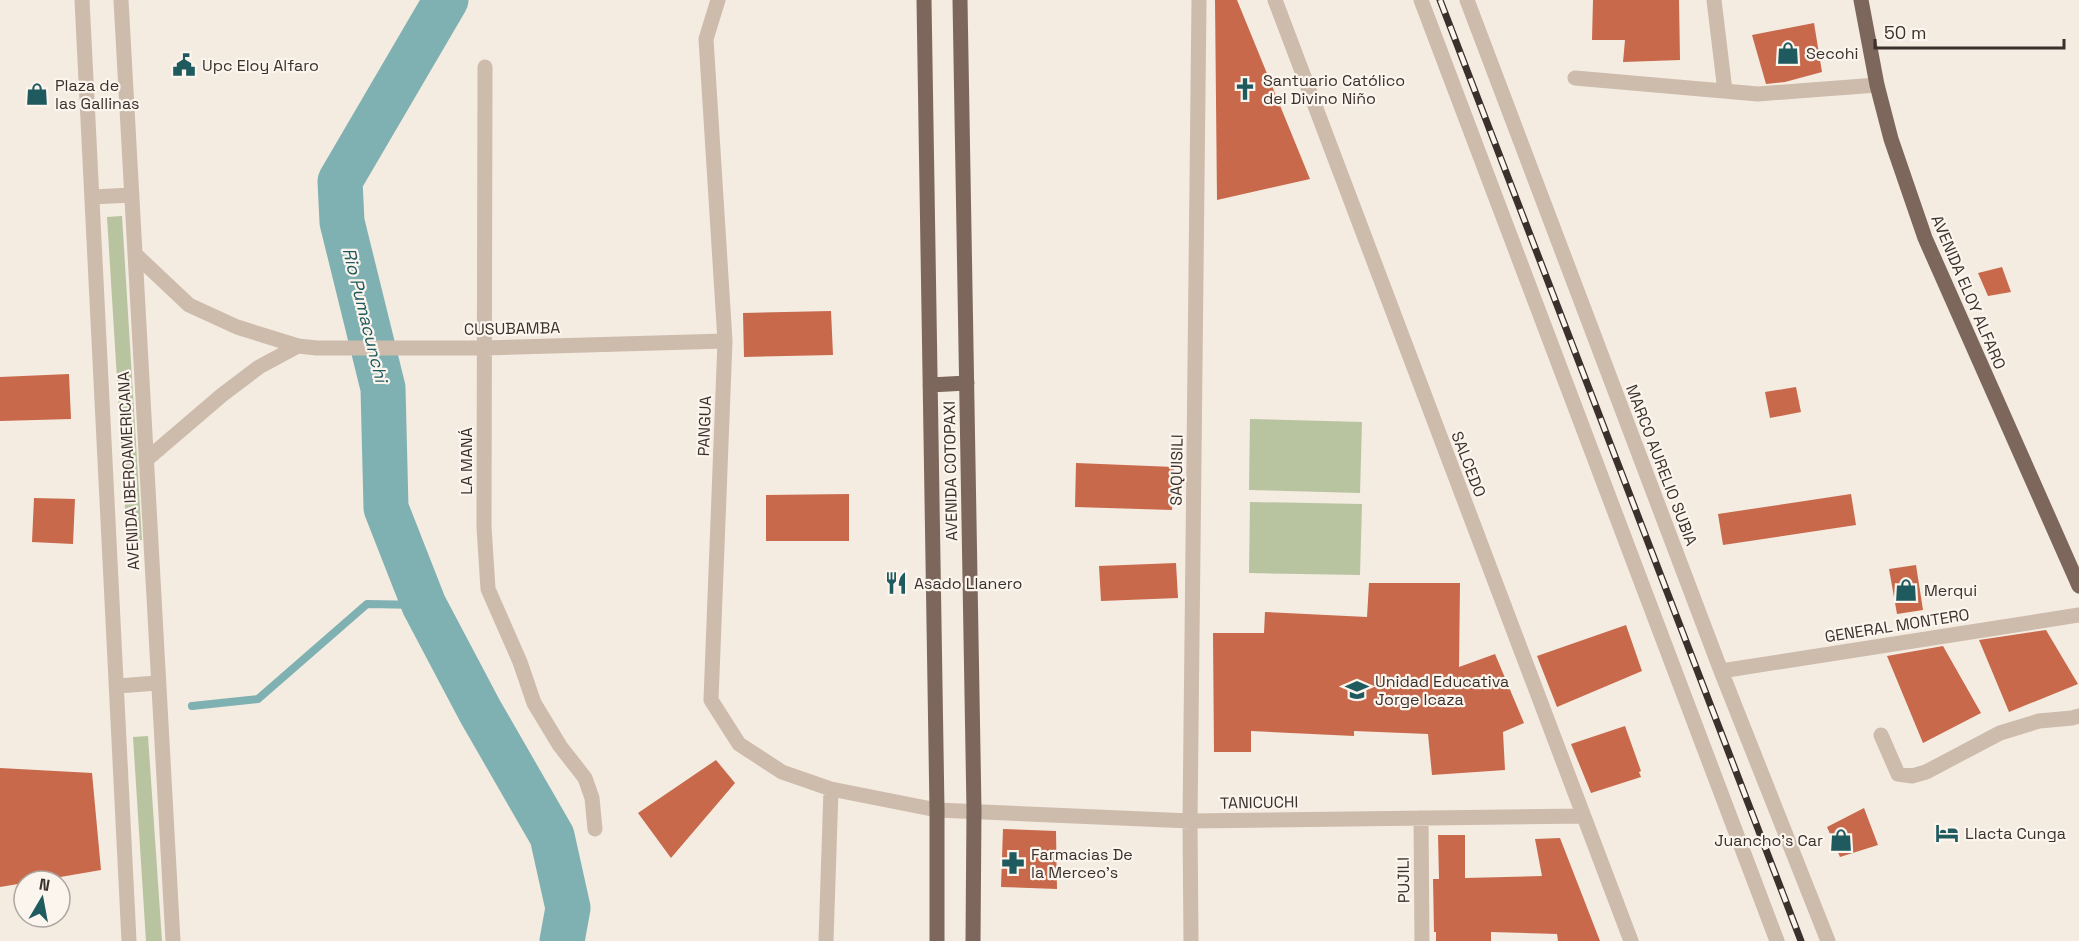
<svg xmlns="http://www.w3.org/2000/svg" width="2079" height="941" viewBox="0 0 2079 941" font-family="'Space Grotesk',sans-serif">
	<rect width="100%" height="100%" fill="#f4ebe1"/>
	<!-- green -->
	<path fill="#b8c4a0" d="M122 216 142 540 127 541 107 217Z
		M1250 419 1362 422 1360 493 1249 490Z
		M1250 502 1362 504 1360 575 1249 573Z
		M148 736 162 941H146L133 737Z"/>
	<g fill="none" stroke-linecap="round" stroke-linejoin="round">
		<!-- stream -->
		<path stroke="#7fb0b2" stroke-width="8" d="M192 706 258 699 367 604 424 605"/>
		<!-- river -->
		<path stroke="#7fb0b2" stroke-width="45" d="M446 0 340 181 342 222 383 388 386 508 424 605 480 711 552 836 568 908 562 941"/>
	</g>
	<!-- building -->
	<path fill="#c8694b" d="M1215 0H1237L1310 179 1217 200Z
		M1593 0H1679L1680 60 1623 62 1625 40H1592Z
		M1814 23 1822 72 1785 82 1766 84 1752 35Z
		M2002 267 2011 292 1988 296 1978 273Z
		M831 311 833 355 744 357 743 313Z
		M69 374 71 419 0 421V377Z
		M1796 387 1801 412 1770 418 1765 392Z
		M1076 463 1174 467 1172 510 1075 507Z
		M849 494V541H766V495Z
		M1851 494 1856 525 1723 545 1718 514Z
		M34 498 75 499 73 544 32 542Z
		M1176 563 1178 598 1101 601 1099 566Z
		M1916 565 1923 610 1897 614 1889 569Z
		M1369 583H1460L1459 667 1495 654 1524 723 1503 732 1505 770 1432 775 1428 734 1354 731V736L1251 731V752H1214L1213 633H1264L1265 612 1367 617Z
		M1626 625 1642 671 1557 707 1537 656Z
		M2046 630 2078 684 2009 712 1979 640Z
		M1943 646 1981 713 1923 743 1887 656Z
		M1625 726 1641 771 1639 772 1641 777 1591 793 1571 744Z
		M716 760 735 783 671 858 638 813Z
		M0 768 92 773 101 870 37 881H24V883L0 887Z
		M1864 808 1878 845 1840 857 1827 827Z
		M1003 829 1056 831 1057 889 1001 887Z
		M1438 835H1465V878L1542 876 1535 839 1560 838 1600 941H1558L1557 934 1491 932V941H1436V932H1434L1433 879H1439Z"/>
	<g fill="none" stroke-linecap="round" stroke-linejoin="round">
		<!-- minor -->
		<path stroke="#cdbbac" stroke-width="15" d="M82 0 129 941
			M121 0 173 941
			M718 0 706 39 725 341 711 700 739 744 782 772 831 789 937 810 1190 821 1583 816
			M1275 0 1631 941
			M1421 0 1777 941
			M1467 0 1721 671 1828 941
			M1714 0 1725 91
			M485 67 484 527 488 589 520 662 534 703 560 746 585 778 592 798 595 829
			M1575 78 1758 94 1877 85
			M92 197 132 195
			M135 254 189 305 237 327 298 346 259 367 222 395 146 460
			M298 346 317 348H484L725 341
			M1721 671 2079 615
			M118 686 157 683
			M1881 735 1898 774 1912 776 1926 772 2000 733 2039 721 2072 718 2079 716
			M1421 818 1422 941
			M826 941 831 789
			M1191 941 1190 821 1199 0"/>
		<!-- major -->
		<path stroke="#7d675c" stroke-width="15" d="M924 0 937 810V941
			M960 0 974 810 973 941
			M1861 0 1877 85 1891 139 1925 238 2079 586
			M930 385 967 383"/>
		<!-- rail casing -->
		<g stroke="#3b302b" stroke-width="7">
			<path id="rail" d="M1440 0 1801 941"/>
		</g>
		<!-- rail -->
		<use href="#rail" stroke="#fbf5ee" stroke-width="4.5" stroke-dasharray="14" stroke-linecap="butt"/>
	</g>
	<!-- icons -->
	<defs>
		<g id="shop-bare" transform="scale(1.8)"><path d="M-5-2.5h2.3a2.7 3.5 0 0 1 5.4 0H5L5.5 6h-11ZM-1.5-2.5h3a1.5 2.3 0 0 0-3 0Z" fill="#1f5a5e" stroke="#fbf5ee" stroke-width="2.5" paint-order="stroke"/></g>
		<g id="civic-bare" transform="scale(1.8)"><path d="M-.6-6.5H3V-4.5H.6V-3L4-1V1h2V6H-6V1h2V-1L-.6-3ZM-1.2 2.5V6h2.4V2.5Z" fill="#1f5a5e" stroke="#fbf5ee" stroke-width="2.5" paint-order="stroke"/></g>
		<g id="church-bare" transform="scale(1.8)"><path d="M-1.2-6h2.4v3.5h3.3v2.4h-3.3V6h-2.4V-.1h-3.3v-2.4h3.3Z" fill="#1f5a5e" stroke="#fbf5ee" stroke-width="2.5" paint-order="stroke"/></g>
		<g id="restaurant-bare" transform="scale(1.8)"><path d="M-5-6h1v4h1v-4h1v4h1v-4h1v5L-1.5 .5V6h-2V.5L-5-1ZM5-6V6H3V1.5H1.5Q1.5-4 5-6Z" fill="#1f5a5e" stroke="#fbf5ee" stroke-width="2.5" paint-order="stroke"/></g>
		<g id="school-bare" transform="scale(1.8)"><path d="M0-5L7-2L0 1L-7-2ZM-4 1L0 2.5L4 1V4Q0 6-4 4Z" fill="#1f5a5e" stroke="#fbf5ee" stroke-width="2.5" paint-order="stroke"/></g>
		<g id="hotel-bare" transform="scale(1.8)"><path d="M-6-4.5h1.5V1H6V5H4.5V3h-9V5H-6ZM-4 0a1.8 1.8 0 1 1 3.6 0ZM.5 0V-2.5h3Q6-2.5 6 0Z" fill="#1f5a5e" stroke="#fbf5ee" stroke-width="2.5" paint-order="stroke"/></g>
		<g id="pharmacy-bare" transform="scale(1.8)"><path d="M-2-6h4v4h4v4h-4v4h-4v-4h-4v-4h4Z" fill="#1f5a5e" stroke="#fbf5ee" stroke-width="2.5" paint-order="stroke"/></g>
	</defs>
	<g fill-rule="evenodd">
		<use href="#shop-bare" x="1788" y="53"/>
		<use href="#civic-bare" x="184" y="65"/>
		<use href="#church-bare" x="1245" y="89"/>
		<use href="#shop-bare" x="37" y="94"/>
		<use href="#restaurant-bare" x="896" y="583"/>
		<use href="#shop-bare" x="1906" y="590"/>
		<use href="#school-bare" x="1357" y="690"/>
		<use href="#hotel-bare" x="1947" y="833"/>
		<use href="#shop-bare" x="1841" y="840"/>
		<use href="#pharmacy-bare" x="1013" y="863"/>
	</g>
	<g text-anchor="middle" stroke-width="4.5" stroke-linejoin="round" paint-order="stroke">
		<!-- poi labels -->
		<g font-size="16" fill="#3b302b" stroke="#fbf5ee" text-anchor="start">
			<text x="1806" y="59">Secohi</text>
			<text x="202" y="71">Upc Eloy Alfaro</text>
			<text x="1263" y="86">Santuario Católico<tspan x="1263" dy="18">del Divino Niño</tspan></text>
			<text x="55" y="91">Plaza de<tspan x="55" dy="18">las Gallinas</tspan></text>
			<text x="914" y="589">Asado Llanero</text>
			<text x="1924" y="596">Merqui</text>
			<text x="1375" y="687">Unidad Educativa<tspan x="1375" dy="18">Jorge Icaza</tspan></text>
			<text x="1965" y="839">Llacta Cunga</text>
			<text x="1823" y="846" text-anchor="end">Juancho's Car</text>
			<text x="1031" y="860">Farmacias De<tspan x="1031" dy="18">la Merceo's</tspan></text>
		</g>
		<!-- street labels -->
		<g font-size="16" fill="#3b302b" stroke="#fbf5ee">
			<text transform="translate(1969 292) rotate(67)" y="6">AVENIDA ELOY ALFARO</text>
			<text transform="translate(512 328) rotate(-1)" y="6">CUSUBAMBA</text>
			<text transform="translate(704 426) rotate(-88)" y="6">PANGUA</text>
			<text transform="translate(466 461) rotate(-90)" y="6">LA MANÁ</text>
			<text transform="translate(1469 464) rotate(69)" y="6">SALCEDO</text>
			<text transform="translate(1662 465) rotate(69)" y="6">MARCO AURELIO SUBIA</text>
			<text transform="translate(1176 470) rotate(-89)" y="6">SAQUISILI</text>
			<text transform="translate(128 471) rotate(-93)" y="6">AVENIDA IBEROAMERICANA</text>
			<text transform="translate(950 471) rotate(-91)" y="6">AVENIDA COTOPAXI</text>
			<text transform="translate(1897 625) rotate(-9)" y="6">GENERAL MONTERO</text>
			<text transform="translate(1259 802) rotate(-1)" y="6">TANICUCHI</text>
			<text transform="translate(1403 880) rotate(-91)" y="6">PUJILI</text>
		</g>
		<!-- water labels -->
		<g font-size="18" font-style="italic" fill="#1f5a5e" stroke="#fbf5ee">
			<text transform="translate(365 315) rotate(76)" y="6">Rio Pumacunchi</text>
		</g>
	</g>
	<!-- north arrow -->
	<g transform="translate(42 899) rotate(10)"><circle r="28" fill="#fbf5ee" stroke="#aea6a0" stroke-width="1.5"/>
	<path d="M0-4.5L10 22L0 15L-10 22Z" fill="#1f5a5e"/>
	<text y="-9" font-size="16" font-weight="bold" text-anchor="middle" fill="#3b302b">N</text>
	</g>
	<!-- scale -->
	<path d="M1875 39v9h189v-9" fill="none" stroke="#3b302b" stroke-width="3"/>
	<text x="1884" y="39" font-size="18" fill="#3b302b" stroke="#fbf5ee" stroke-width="4.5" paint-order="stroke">50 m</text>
</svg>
